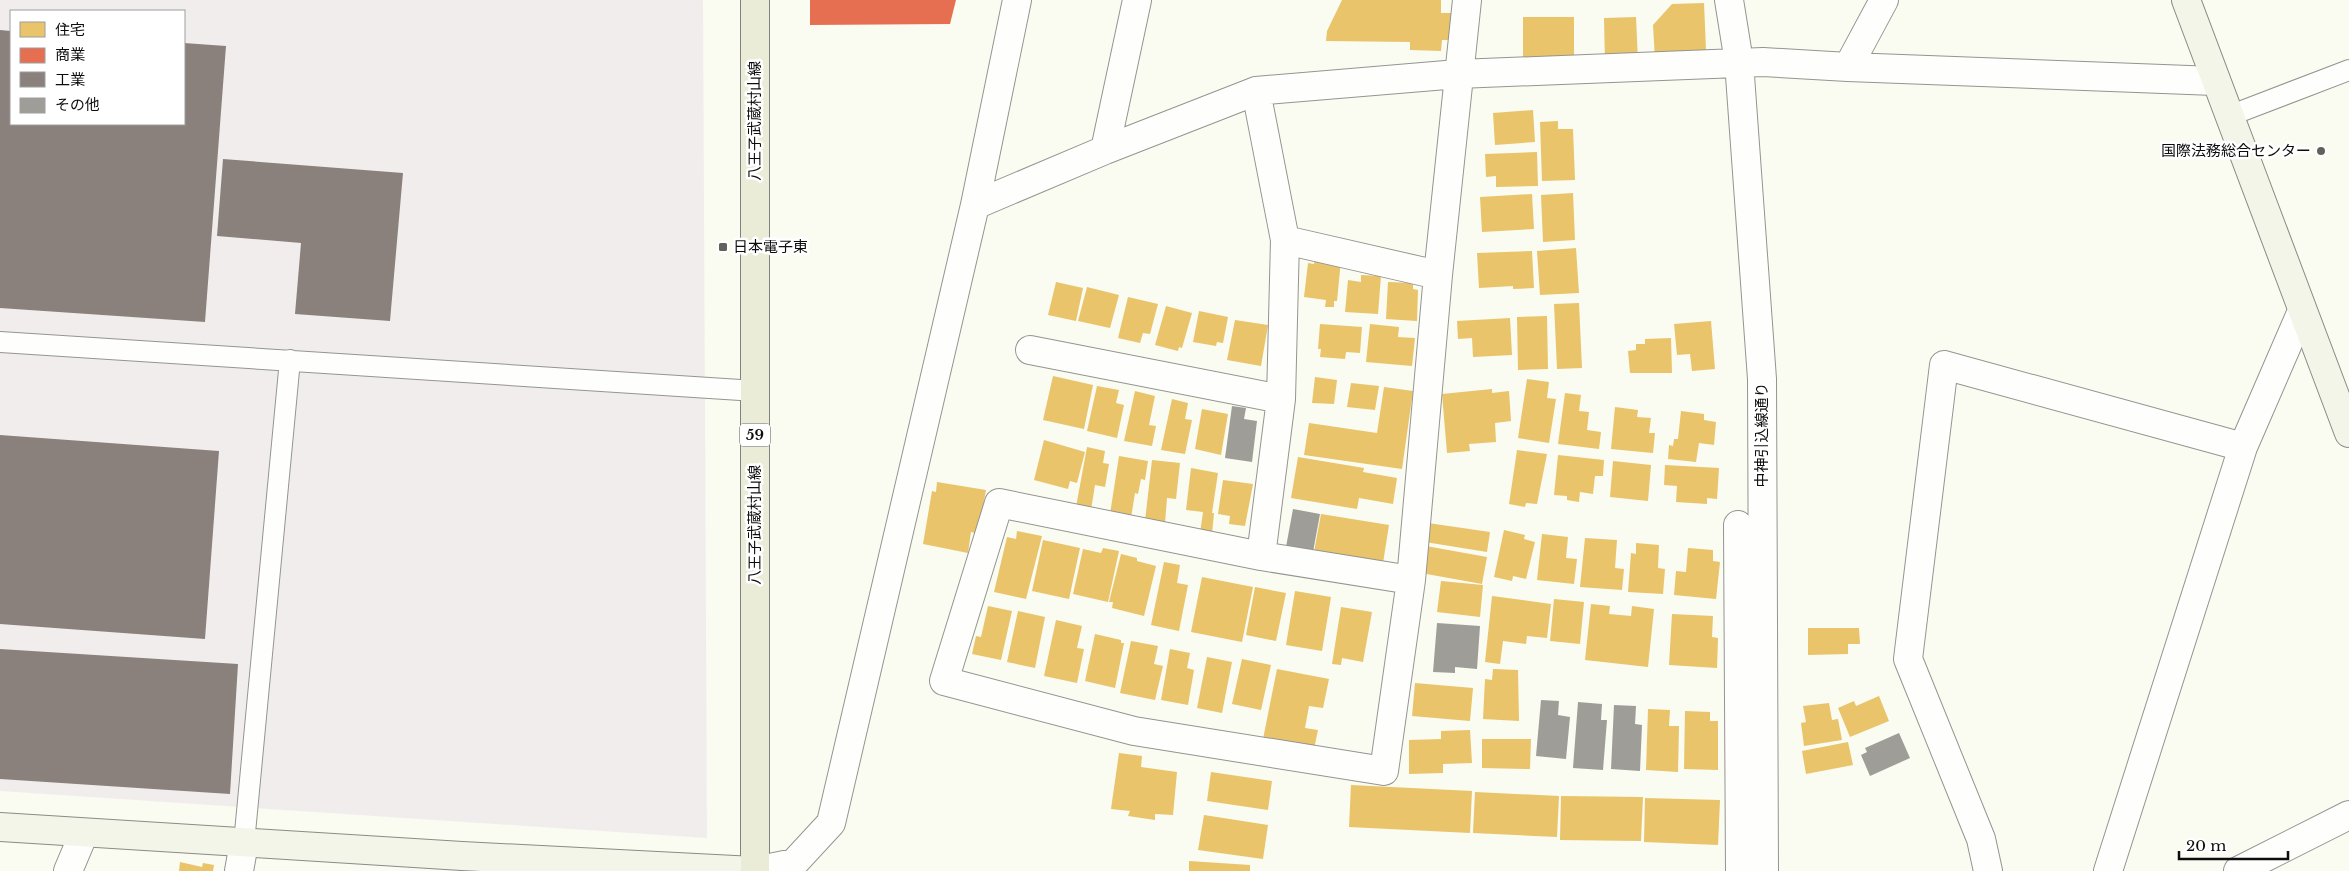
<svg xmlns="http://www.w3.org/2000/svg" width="2349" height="871" viewBox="0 0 2349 871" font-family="'Libre Baskerville','Noto Sans JP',serif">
	<rect width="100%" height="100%" fill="#fafbf1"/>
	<!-- industrial -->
	<path fill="#f2eded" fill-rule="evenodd" d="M0 0H703L707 838 0 791ZM11 11H184V124H11Z"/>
	<!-- homes -->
	<path fill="#e9c46a" d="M1342 0H1441V13H1452V40H1442L1441 51 1410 50V42L1326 41 1327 31Z
		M1704 3 1706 50 1674 52 1655 60 1653 25 1672 4Z
		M1523 17H1574V60L1523 59Z
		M1636 17 1638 62 1605 63 1604 18Z
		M1533 110 1535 142 1495 145 1493 113Z
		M1558 121V129H1573L1575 180 1542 181 1540 122Z
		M1537 152 1538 186 1496 187V176L1486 177 1485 154Z
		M1573 193 1575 240 1543 242 1541 195Z
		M1532 194 1534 229 1482 232 1480 197Z
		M1576 248 1579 293 1540 295 1537 251Z
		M1532 251 1534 288 1513 289V286L1479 288 1477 253Z
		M1315 257 1341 260 1337 301H1334V307H1325L1326 300 1304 297 1308 263 1314 264Z
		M1361 275 1381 276 1378 314 1345 312 1348 280 1361 282Z
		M1056 282 1083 288 1076 321 1048 315Z
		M1388 282 1413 283V289L1418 290 1417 321 1386 319Z
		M1087 287 1119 295 1110 328 1078 321Z
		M1128 297 1158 304 1150 334 1143 333 1140 343 1118 338Z
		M1579 303 1582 368 1557 369 1554 304Z
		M1166 306 1192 313 1182 348 1179 347 1178 351 1155 345Z
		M1199 311 1228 317 1223 343 1217 342 1216 346 1193 342Z
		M1547 316 1548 369 1518 370 1517 317Z
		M1510 318 1512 355 1473 357 1472 338 1458 339 1457 321Z
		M1235 320 1268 325 1261 366 1227 360Z
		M1711 321 1715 369 1692 371 1690 354 1677 355 1674 324Z
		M1320 324 1362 327 1360 353 1346 352 1345 359 1320 357 1321 349H1318Z
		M1370 324 1399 327 1398 337 1415 338 1412 366 1366 362Z
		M1671 338 1672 373H1630L1628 351 1636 350V344H1645V339Z
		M1053 376 1093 385 1084 429 1043 420Z
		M1315 377 1337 380 1334 404 1312 403Z
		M1527 379 1549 382 1547 398 1556 399 1549 443 1518 438Z
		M1351 383 1379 386 1375 410 1347 407Z
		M1097 386 1119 390 1116 403 1124 405 1117 438 1087 431Z
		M1384 387 1413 391 1402 469 1304 455 1309 423 1377 433Z
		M1492 389V393L1509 391 1511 421 1495 423 1496 442 1469 444 1470 451 1447 453 1442 394Z
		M1135 391 1155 396 1149 425 1156 426 1152 446 1124 441Z
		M1565 393 1581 395 1579 411 1589 412 1587 430 1601 432 1599 449 1558 444Z
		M1172 399 1188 403 1185 419 1192 420 1185 454 1161 450Z
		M1615 407 1638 410 1637 417 1651 418 1649 433H1655L1653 453 1611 449Z
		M1202 409 1228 414 1221 455 1195 449Z
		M1681 411 1704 414V420L1716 422 1714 445 1699 443 1696 462 1668 459 1669 445 1673 446 1674 439H1678Z
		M1044 440 1085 452 1077 483 1070 481 1068 489 1034 480Z
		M1087 447 1105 451 1103 463 1109 464 1105 487 1095 485 1091 510 1076 507Z
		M1517 450 1547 454 1537 504 1526 503 1525 507 1509 504Z
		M1558 455 1604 460 1603 476H1595L1593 494 1580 492 1579 502 1567 500V496L1554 495Z
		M1119 456 1148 461 1145 480 1141 479 1138 494 1135 493 1131 518 1110 514Z
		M1298 457 1364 468 1363 472 1397 478 1393 504 1359 498 1357 509 1291 498Z
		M1152 460 1180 463 1176 499 1167 498 1165 523 1145 521Z
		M1613 461 1651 465 1648 501 1610 497Z
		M1665 465 1719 468 1717 499 1707 498V504L1676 502 1677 486 1664 485Z
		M1191 468 1218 473 1212 513H1214L1212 534 1200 533 1203 512 1186 510Z
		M1223 480 1253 484 1245 526 1229 524 1230 516 1218 514Z
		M937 482 986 490 978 534 971 532 968 553 923 544 932 491 936 492Z
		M1321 514 1389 525 1383 563 1314 552Z
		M1428 523 1490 532 1487 552 1425 542Z
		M1504 530 1525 535 1524 539 1535 542 1526 579 1513 576 1512 581 1494 577Z
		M1017 531 1042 536 1026 599 994 592 1007 537 1016 539Z
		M1542 534 1568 537 1566 558 1577 559 1574 584 1537 580Z
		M1585 538 1617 540 1615 568 1624 569 1622 590 1580 587Z
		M1043 540 1080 548 1069 599 1032 591Z
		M1636 543 1659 545 1658 568 1665 569 1663 594 1628 592 1631 553 1636 554Z
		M1426 546 1487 557 1482 584 1421 573Z
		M1103 548 1119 551 1108 602 1073 594 1083 549 1101 553Z
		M1688 548 1713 550V561L1720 562 1716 599 1674 595 1676 571 1686 572Z
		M1121 554 1137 558V561L1156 566 1144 616 1112 608 1113 602H1109Z
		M1164 562 1180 565 1177 583 1188 585 1179 631 1151 625Z
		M1202 577 1253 587 1242 642 1191 632Z
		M1441 581 1483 585 1480 617 1437 612Z
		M1255 587 1286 593 1276 641 1246 635Z
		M1295 591 1331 597 1322 651 1286 645Z
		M1492 596 1551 604 1547 638 1527 636 1526 644 1503 641 1500 664 1485 662Z
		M1554 599 1584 602 1580 644 1550 641Z
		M1591 604 1610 606 1609 614 1631 616 1632 606 1654 609 1648 667 1585 660Z
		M988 606 1012 611 1001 660 972 654 976 636 981 637Z
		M1341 607 1372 612 1363 662 1342 658 1341 665 1332 664Z
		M1018 611 1045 617 1035 668 1007 662Z
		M1672 614 1713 616 1712 637 1718 638 1717 668 1669 665Z
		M1056 620 1082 626 1077 648 1084 649 1077 683 1044 676Z
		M1808 628H1859L1860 644H1848V654L1808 655Z
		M1095 634 1121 640V643H1124L1115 688 1085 681Z
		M1131 641 1158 646 1154 664 1163 666 1155 700 1120 693Z
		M1170 649 1190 653 1187 668 1194 670 1188 705 1161 700Z
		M1207 657 1232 662 1222 713 1197 708Z
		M1242 659 1271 665 1261 710 1232 704Z
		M1277 669 1329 679 1323 708 1309 706 1305 728 1318 730 1314 749 1263 739Z
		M1493 669 1518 670 1519 721 1483 719 1485 679 1492 680Z
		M1415 683 1473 688 1470 721 1412 716Z
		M1879 696 1889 721 1850 737 1838 708 1854 701 1856 706Z
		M1829 703 1832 720 1838 719 1842 740 1804 746 1801 723 1806 722 1803 706Z
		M1648 709 1670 710 1669 726H1679L1678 772 1646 770Z
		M1685 711 1710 712V721H1718V770L1684 769Z
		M1470 730 1472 763 1443 764V773L1409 774V740L1441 739V731Z
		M1482 739H1531L1530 769 1482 768Z
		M1848 742 1853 765 1806 774 1802 751Z
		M1119 753 1142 756 1141 767 1177 772 1173 815 1155 814V820L1128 816 1130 811 1111 809Z
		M1211 772 1272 781 1268 810 1207 801Z
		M1351 785 1472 791 1470 833 1349 827Z
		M1475 792 1559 796 1557 837 1473 833Z
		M1561 796 1643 797 1641 841 1560 840Z
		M1645 798 1720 800 1718 845 1644 842Z
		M1204 815 1268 825 1263 859 1198 850Z
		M1189 861 1250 865V871H1189Z
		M180 862 202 867 203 863 214 865 213 871H179Z"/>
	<!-- shops -->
	<path fill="#e76f51" d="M810 0H956L950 24 810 25Z"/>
	<!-- industry -->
	<path fill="#8a817c" d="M0 30 11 31V124H184V43L226 46 205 322 0 308Z
		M223 159 403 173 390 321 295 314 301 243 217 236Z
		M0 435 219 451 205 639 0 624Z
		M0 649 238 664 230 794 0 779Z"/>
	<!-- building -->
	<path fill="#9e9d97" d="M1232 406 1246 408 1244 419 1257 421 1252 462 1225 458Z
		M1293 509 1320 514 1313 552 1286 547Z
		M1437 623 1480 626 1477 669 1455 667V673L1433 672Z
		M1541 700 1559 701 1558 715 1570 717 1566 759 1536 756Z
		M1578 702 1602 704 1601 720H1607L1603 770 1573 768Z
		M1614 705 1636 706 1635 724 1642 725 1640 771 1611 769Z
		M1899 733 1910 758 1870 776 1861 755 1867 752 1865 748Z"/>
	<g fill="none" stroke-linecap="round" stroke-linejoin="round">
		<!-- lane casing -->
		<g stroke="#949490" stroke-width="22">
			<path id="lane" d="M2229 116 2349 70
				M0 342 756 391
				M244 843 290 360"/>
		</g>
		<!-- street casing -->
		<g stroke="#949490" stroke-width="30">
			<path id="street" d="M1729 0 1739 62 1762 379 1764 871
				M1848 67 1884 0
				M1256 91 1285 240 1281 399 1261 556
				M1105 150 1137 0
				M975 205 1105 150 1256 91 1458 74 1763 62 1848 67 2215 81
				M1285 240 1438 275
				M1030 350 1281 399
				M1738 525 1740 871
				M1411 580 1261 556 999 503 944 681 1134 731 1384 771 1411 580 1438 275 1467 0
				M68 871 84 833
				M239 871 244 843
				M755 871 794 863 831 823 975 205 1017 0
				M1988 871 1981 839 1908 659 1944 365 2243 447
				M2108 871 2243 447 2302 311
				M2238 871 2349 815"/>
		</g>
		<!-- secondary casing -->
		<g stroke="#8a8b86" stroke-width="30">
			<path id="secondary" d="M2186 0 2349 433
				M0 827 462 856 754 871"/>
		</g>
		<!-- primary casing -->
		<g stroke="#81817d" stroke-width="30">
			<path id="primary" d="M755 0V871"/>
		</g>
		<!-- lane -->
		<use href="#lane" stroke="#fefefd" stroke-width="20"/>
		<!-- street -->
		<use href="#street" stroke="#fefefd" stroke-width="28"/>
		<!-- secondary -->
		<use href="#secondary" stroke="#f2f5e8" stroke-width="28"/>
		<!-- primary -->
		<use href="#primary" stroke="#ebecd8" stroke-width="28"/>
	</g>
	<!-- markers -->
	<g fill="#60605d" stroke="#fff" stroke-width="2">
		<circle cx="2321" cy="151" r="5"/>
		<rect x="718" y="242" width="10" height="10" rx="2.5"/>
	</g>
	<g text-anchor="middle" stroke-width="5" stroke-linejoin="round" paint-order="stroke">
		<!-- shield labels -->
		<rect fill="#fff" stroke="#565656" stroke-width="1" x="740" y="423.5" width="30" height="23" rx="4"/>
		<g font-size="14" font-weight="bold" fill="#0d0d0d">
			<text x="755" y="440">59</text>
		</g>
		<!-- street labels -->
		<g font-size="15" fill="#0d0d0d" stroke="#fff">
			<text transform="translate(755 121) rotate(-90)" y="5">八王子武蔵村山線</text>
			<text transform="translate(1762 435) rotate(-90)" y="5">中神引込線通り</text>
			<text transform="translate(755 525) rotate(-90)" y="5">八王子武蔵村山線</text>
		</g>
		<!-- poi labels -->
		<g font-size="15" fill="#0d0d0d" stroke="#fff" text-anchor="end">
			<text x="2311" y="156">国際法務総合センター</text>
			<text x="733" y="252" text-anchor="start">日本電子東</text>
		</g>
	</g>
	<!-- legend -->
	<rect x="10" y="10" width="175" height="115" fill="#ffffff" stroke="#9e9e9e"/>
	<rect x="20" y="22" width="25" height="15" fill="#e9c46a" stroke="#9e9e9e"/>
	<text x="55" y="35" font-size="15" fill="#0d0d0d">住宅</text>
	<rect x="20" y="48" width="25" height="15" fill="#e76f51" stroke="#9e9e9e"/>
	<text x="55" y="60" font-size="15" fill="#0d0d0d">商業</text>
	<rect x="20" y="72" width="25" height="15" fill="#8a817c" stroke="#9e9e9e"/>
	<text x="55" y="85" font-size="15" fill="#0d0d0d">工業</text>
	<rect x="20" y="98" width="25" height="15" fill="#9e9d97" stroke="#9e9e9e"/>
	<text x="55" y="110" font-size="15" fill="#0d0d0d">その他</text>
	<!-- scale -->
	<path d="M2179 851v8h109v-8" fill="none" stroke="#0d0d0d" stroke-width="2.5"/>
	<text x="2186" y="851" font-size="15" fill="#0d0d0d" stroke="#ffffff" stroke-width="4" paint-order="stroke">20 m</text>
</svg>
